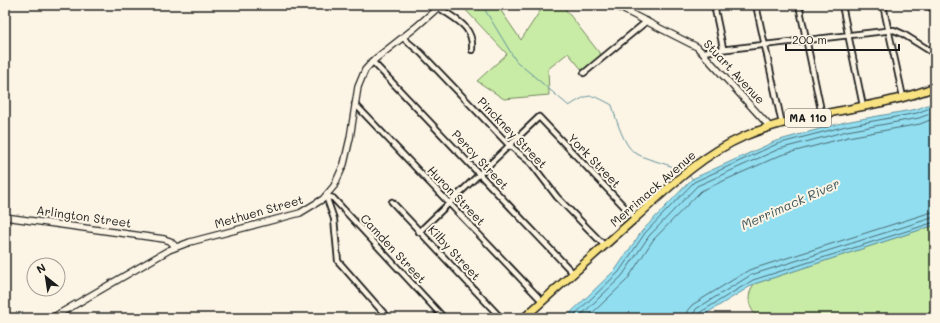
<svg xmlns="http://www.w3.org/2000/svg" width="940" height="323" viewBox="0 0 940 323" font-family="Mali,sans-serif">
	<rect width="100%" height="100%" fill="#fcf5e5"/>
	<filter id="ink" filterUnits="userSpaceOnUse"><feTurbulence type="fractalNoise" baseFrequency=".025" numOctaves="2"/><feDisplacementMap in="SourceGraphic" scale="8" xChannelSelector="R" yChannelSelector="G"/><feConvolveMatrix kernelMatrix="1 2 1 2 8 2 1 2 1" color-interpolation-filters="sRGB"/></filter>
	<g filter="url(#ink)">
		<!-- green -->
		<path fill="#c8eca5" stroke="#728460" d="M461 5H497L521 40 544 5H562L601 55 583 71 568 53 548 69 549 95 504 99 477 81 507 54Z
			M935 225V318H758C748 307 746 296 754 284Z"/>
		<!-- water -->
		<path fill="#91def1" stroke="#62909c" d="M935 102V225L754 284 699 318H565L616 269 642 231 692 179 776 141 845 122 917 109Z"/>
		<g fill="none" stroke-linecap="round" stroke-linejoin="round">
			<!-- shore -->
			<path stroke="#4b6a71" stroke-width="1" d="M571 318 619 272 645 233 694 182 777 144 846 126 917 113 935 106
				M578 318 622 276 649 236 697 186 779 149 847 131 919 118 935 112
				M587 318 627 280 653 240 701 191 781 155 848 137 920 124 935 118
				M686 318 687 311 692 305 749 270 935 211
				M692 318 696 309 751 275 935 217
				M697 318 699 313 753 280 935 222"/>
			<!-- stream -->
			<path stroke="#62909c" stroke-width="1" d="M482 5 516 61 569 106C590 93 590 93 612 105 616 119 624 148 637 154 652 162 669 163 684 172
				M688 175 693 179"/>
			<!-- minor casing -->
			<g stroke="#1c1c1c" stroke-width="8">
				<path id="minor" d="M714 5 723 48
					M756 5 782 124
					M799 5 822 115
					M842 5 863 106
					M883 5 903 97
					M926 5 935 9
					M438 7C456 20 474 26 472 50
					M403 38 421 53 509 145 531 163 557 197 604 245
					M702 52 894 30 903 34 935 54
					M372 61 573 273
					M584 73 647 21
					M355 104 542 301
					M326 196 333 198 444 318
					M326 196 334 219 338 261 388 318
					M392 202 501 318
					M419 232 539 117 635 218"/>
			</g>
			<!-- tertiary casing -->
			<g stroke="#1c1c1c" stroke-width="8">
				<path id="tertiary" d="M614 5 697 47 770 127
					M5 217 164 239 170 241 176 247
					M52 318 169 250 190 242 300 213 323 199 334 186 344 164 350 138 358 87 365 70 374 60 416 27 441 5"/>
			</g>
			<!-- primary casing -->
			<g stroke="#1c1c1c" stroke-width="10">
				<path id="primary" d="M524 318C560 285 596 253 632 221 667 189 701 155 745 136 806 110 874 111 935 87"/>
			</g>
			<!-- minor -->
			<use href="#minor" stroke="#fcf5e5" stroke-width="4.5"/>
			<!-- tertiary -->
			<use href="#tertiary" stroke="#fcf5e5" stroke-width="5.5"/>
			<!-- primary -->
			<use href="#primary" stroke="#f8e281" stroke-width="7"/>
		</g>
	</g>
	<g text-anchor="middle" stroke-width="4" stroke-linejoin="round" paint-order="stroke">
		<!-- shield labels -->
		<rect fill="#fcf5e5" stroke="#5f5d58" stroke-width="1" x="785" y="109" width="46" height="18" rx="3"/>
		<g font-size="11" font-weight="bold" fill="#1c1c1c">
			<text x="808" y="122">MA 110</text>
		</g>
		<!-- street labels -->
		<g font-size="12" fill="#1c1c1c" stroke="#fcf5e5">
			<text transform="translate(734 72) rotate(47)" y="4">Stuart Avenue</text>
			<text transform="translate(512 133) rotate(46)" y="4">Pinckney Street</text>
			<text transform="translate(480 160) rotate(47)" y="4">Percy Street</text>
			<text transform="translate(594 161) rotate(46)" y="4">York Street</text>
			<text transform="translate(653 189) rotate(-41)" y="4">Merrimack Avenue</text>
			<text transform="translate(456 196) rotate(46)" y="4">Huron Street</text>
			<text transform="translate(259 212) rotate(-16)" y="4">Methuen Street</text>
			<text transform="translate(84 217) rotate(8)" y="4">Arlington Street</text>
			<text transform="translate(393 249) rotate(47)" y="4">Camden Street</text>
			<text transform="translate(454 253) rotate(47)" y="4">Kilby Street</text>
		</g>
		<!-- water labels -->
		<g font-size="13" font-style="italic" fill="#3f565c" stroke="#fcf5e5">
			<text transform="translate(790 204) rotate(-24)" y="5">Merrimack River</text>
		</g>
	</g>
	<!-- margin -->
	<rect width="940" height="323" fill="none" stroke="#fcf5e5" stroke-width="20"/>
	<rect x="10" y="10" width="920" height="303" fill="none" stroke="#1c1c1c" stroke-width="1.5" filter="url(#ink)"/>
	<!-- north arrow -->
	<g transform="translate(46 277) rotate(330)"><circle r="19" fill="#fcf5e5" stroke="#a29e95"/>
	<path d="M0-3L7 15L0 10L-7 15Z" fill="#1c1c1c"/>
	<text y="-6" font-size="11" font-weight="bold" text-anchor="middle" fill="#1c1c1c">N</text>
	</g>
	<!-- scale -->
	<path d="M786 44v6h113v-6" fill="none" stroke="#1c1c1c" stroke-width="2"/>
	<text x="792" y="44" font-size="12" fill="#1c1c1c" stroke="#fcf5e5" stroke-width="3" paint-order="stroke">200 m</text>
</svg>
